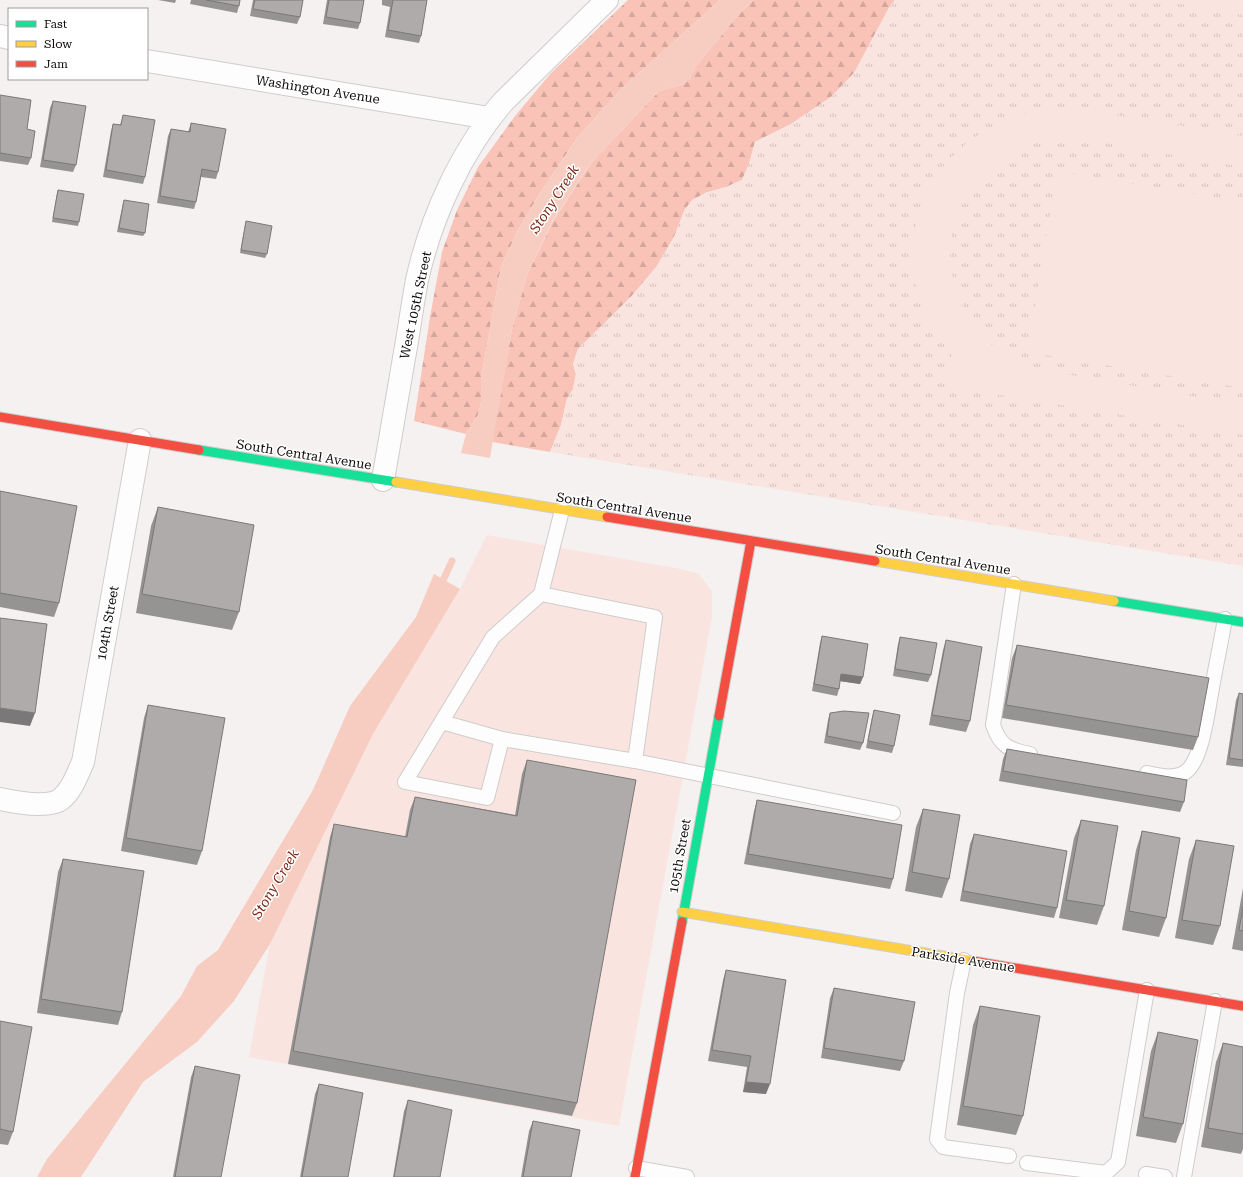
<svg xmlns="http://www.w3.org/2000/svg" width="1243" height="1177" viewBox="0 0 1243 1177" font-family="'Roboto Serif',serif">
	<defs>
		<pattern id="forest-firs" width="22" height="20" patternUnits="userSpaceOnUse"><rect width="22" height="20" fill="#f9c3b7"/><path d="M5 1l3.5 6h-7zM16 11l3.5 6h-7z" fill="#d4a69c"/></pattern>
		<pattern id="park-tufts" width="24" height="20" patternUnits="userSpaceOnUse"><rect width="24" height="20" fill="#f9e4df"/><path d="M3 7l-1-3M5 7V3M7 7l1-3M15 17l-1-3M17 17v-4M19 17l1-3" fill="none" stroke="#d4c2be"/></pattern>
	</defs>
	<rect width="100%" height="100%" fill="#f6f1f1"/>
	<!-- forest -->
	<path fill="url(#forest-firs)" d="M628 0H720L620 90 577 138 540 193 518 230 501 267 481 378V402L478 415 466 434 414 421 430 317 442 252 457 210 478 167 515 116 551 73Z
		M753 0H895L890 6 854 73 831 97 791 124 755 142 749 164 742 180 726 187 705 193 685 209 674 237 657 266 630 298 578 349 573 364 576 374 573 389 567 399 561 425 550 452 492 442 512 329 527 275 553 221 592 162 659 91 682 85 690 79 695 67 740 13Z"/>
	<!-- park -->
	<path fill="url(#park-tufts)" d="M895 0H1243V566L550 452 561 425 567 399 573 389 576 374 573 364 578 349 630 298 657 266 674 237 685 209 692 200 705 193 726 187 742 180 749 164 755 142 791 124 831 97 854 73 890 6Z"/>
	<!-- garden -->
	<path fill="#f9e4df" d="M1165 0H1243V15L1165 1Z
		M1056 109H1073L1091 111 1243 136V167C1208 161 1173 155 1139 149 1105 143 1068 133 1034 143 1014 149 998 160 983 175 942 216 940 277 974 324 981 334 990 345 1001 352 1016 362 1031 367 1048 371L1243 405V435L946 386 952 353C945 346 939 338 933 329 910 292 907 238 924 198 938 164 970 136 1003 121 1019 113 1038 111 1056 109Z
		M1057 171 1243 202V388L1027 352Z
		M487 535 681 569 699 574 712 591V617L619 1126 249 1057 270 944 373 734 460 589Z"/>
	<!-- water -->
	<path fill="#f7cdc2" d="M720 0H753L740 13 695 67 690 79 682 85 659 91 592 162 553 220 527 275 512 329 490 458 461 453 466 434 478 415 481 402V378L501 267 518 230 540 193 577 138 620 90Z
		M434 574 460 589 373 734 270 944 234 1001 197 1042 143 1082 81 1177H37L47 1159 181 996 197 966 218 950 313 790 350 706 416 617Z"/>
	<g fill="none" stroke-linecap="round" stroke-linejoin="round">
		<!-- stream -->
		<path stroke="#f7cdc2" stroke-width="7" d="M440 587 452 561"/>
		<!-- lane casing -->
		<g stroke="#d0cccc" stroke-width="16">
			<path id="lane" d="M562 510 541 594 655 617 635 761
				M1014 584 993 725C1000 746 1009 750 1030 754
				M442 722 502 739 635 761 893 813
				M502 739 487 798 405 782 493 637 541 594
				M1147 773C1160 776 1178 780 1188 770 1203 755 1208 709 1212 688 1216 665 1221 642 1225 619
				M964 960 957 993 937 1139 943 1147 1009 1156
				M1027 1163 1106 1173 1118 1162 1147 990
				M636 1168 687 1177
				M1146 1174 1165 1177
				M1184 1177 1215 1001"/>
		</g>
		<!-- street casing -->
		<g stroke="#d0cccc" stroke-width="24">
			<path id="street" d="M0 36 9 38
				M147 61 489 118
				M383 480C390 439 397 399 404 358 409 332 412 306 417 280 431 217 461 151 503 102L607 0
				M0 799C14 802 49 809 61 799 72 790 77 775 83 762L140 440"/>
		</g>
		<!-- fast casing -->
		<g stroke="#d0cccc" stroke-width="11">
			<path id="fast" d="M199 450 396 482
				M1114 601 1243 622
				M682 922 719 716"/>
		</g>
		<!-- slow casing -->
		<g stroke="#d0cccc" stroke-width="11">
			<path id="slow" d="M396 482 607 517
				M875 561 1114 601
				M682 912 973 961"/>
		</g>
		<!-- jam casing -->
		<g stroke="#d0cccc" stroke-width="11">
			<path id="jam" d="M0 417 199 450
				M607 517 875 561
				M719 716 751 541
				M973 961 1243 1006
				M635 1177 682 922"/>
		</g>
		<!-- lane -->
		<use href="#lane" stroke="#fefdfd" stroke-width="14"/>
		<!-- street -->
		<use href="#street" stroke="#fefdfd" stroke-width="22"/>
		<!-- fast -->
		<use href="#fast" stroke="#16e098" stroke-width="9"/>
		<!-- slow -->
		<use href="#slow" stroke="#ffcf43" stroke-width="9"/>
		<!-- jam -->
		<use href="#jam" stroke="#f24e42" stroke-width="9"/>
	</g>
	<!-- wall -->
	<path fill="#969393" d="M158 0H176L175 3Z
		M191 0H240L239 6 237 13 190 4Z
		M253 0H303L300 17 297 24 250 16Z
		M327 0H364L360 23 358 29 323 24Z
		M382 0H427L421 36 419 43 385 37 390 7 382 5Z
		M0 95 27 129 31 158 28 165 0 161Z
		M53 101 76 165 73 172 40 167 50 108Z
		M123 115 145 177 143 184 103 177 111 131 113 124 120 125Z
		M191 123 218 172 216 179 201 177 196 202 194 209 157 203 168 136 171 129 188 132Z
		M58 190 79 222 78 226 52 222 57 193Z
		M124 200 145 233 143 236 117 232 123 203Z
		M246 221 267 254 265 258 240 253 245 225Z
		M0 491 59 603 54 617 0 607Z
		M158 507 239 612 232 630 136 613 151 526Z
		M822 636 863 677 860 684 840 681 839 689 837 696 812 691 820 643Z
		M900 637 931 675 928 682 893 676 898 644Z
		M946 640 970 721 966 732 929 725 943 650Z
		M1017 645 1198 737 1193 750 1002 718 1012 658Z
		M1239 693 1243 694V767L1226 765 1236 700Z
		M148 705 202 851 197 865 121 851 144 718Z
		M874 710 894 746 892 753 866 748 872 717Z
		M830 713 863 743 860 750 824 743 828 720Z
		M1007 749 1184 802 1180 812 999 781 1003 759Z
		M527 760 577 1103 572 1116 288 1064 330 837 334 824 405 837 410 810 415 797 515 815 522 774Z
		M757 800 893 879 890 889 744 864 754 811Z
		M923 809 949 879 942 898 905 891 916 827Z
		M1081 820 1104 906 1097 925 1059 918 1074 838Z
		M1142 831 1166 918 1159 937 1122 930 1136 850Z
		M974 834 1057 908 1054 918 960 901 970 844Z
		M1196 840 1220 926 1213 945 1175 938 1189 859Z
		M63 859 122 1012 118 1025 37 1013 58 872Z
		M1243 888V951L1232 949Z
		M726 970 766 1094 743 1092 747 1067 708 1061 723 980Z
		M834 988 904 1061 900 1071 821 1058 830 998Z
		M980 1006 1023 1116 1016 1135 957 1125 973 1025Z
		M0 1021 13 1132 8 1145 0 1144Z
		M1158 1032 1183 1124 1176 1143 1136 1136 1151 1051Z
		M1223 1043 1243 1047V1149L1241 1154 1201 1147 1216 1062Z
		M195 1066 221 1177H173L191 1077Z
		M319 1084 348 1177H300L315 1094Z
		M408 1100 440 1177H393L404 1111Z
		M533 1121 571 1177H521L529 1131Z"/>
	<!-- shaded-wall -->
	<path fill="#7a7878" d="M841 674 863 677 860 684 839 681Z
		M0 708 35 713 30 726 0 722Z
		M746 1082 770 1084 766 1094 743 1092Z"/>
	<!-- building -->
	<path fill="#afabab" stroke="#7a7878" d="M206 0H240L239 6Z
		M255 0H303L300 17 253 9Z
		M329 0H364L360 23 326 17Z
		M393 0H427L421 36 388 30Z
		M0 95 31 100 27 129 35 131 31 158 0 153Z
		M53 101 86 106 76 165 43 160Z
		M123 115 155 120 145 177 106 170 113 124 121 125Z
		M191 123 226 129 218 172 202 169 196 202 160 196 171 129 190 132Z
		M58 190 84 194 79 222 53 218Z
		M124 200 149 204 145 233 119 228Z
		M246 221 272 226 267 254 241 250Z
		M0 491 77 506 59 603 0 593Z
		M158 507 254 525 239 612 142 594Z
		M0 618 47 624 35 713 0 708Z
		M822 636 868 644 863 677 841 674 839 689 814 684Z
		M900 637 937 643 931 675 895 669Z
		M946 640 982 647 970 721 932 715Z
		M1017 645 1209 678 1198 737 1006 705Z
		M1239 693 1243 694V760L1229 758Z
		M148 705 225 718 202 851 126 838Z
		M874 710 900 715 894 746 868 741Z
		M844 711 869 713 863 743 827 736 830 713Z
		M1007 749 1187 780 1184 802 1003 771Z
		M527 760 636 780 577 1103 293 1051 334 824 407 837 415 797 517 816Z
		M757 800 902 825 893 879 748 854Z
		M923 809 960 815 949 879 912 872Z
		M1081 820 1118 826 1104 906 1066 900Z
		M1142 831 1180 838 1166 918 1129 911Z
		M974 834 1067 851 1057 908 963 891Z
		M1196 840 1234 846 1220 926 1182 920Z
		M63 859 144 871 122 1012 41 999Z
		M1243 907V931L1239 930Z
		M726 970 786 980 770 1084 746 1082 751 1056 712 1050Z
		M834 988 915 1002 904 1061 824 1048Z
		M980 1006 1040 1016 1023 1116 963 1106Z
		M0 1021 32 1027 13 1132 0 1129Z
		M1158 1032 1198 1040 1183 1124 1143 1117Z
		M1223 1043 1243 1047V1134L1208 1128Z
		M195 1066 240 1075 221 1177H175Z
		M319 1084 363 1093 348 1177H302Z
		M408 1100 452 1110 440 1177H394Z
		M533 1121 580 1130 571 1177H523Z"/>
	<g text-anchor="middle" stroke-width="3" stroke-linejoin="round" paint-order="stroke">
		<!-- street labels -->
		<g font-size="13" fill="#0e0b0a" stroke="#fff">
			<text transform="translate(318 89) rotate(9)" y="5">Washington Avenue</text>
			<text transform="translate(415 305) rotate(-78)" y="5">West 105th Street</text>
			<text transform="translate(304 454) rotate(9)" y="5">South Central Avenue</text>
			<text transform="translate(624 507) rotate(9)" y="5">South Central Avenue</text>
			<text transform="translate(943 559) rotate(9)" y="5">South Central Avenue</text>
			<text transform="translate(107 623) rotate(-80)" y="5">104th Street</text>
			<text transform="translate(679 856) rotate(-80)" y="5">105th Street</text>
			<text transform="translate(963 959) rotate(9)" y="5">Parkside Avenue</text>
		</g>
		<!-- water labels -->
		<g font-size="14" font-style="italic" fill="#7b2916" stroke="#fff">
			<text transform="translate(554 199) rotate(-57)" y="5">Stony Creek</text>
			<text transform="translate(275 884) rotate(-59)" y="5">Stony Creek</text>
		</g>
	</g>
	<!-- legend -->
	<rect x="8" y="8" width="140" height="72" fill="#ffffff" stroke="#9f9d9d"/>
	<rect x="16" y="21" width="20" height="6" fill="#16e098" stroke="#9f9d9d"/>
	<text x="44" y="28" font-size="12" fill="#0e0b0a">Fast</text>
	<rect x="16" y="41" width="20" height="6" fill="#ffcf43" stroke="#9f9d9d"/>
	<text x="44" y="48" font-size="12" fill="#0e0b0a">Slow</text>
	<rect x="16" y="61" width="20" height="6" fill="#f24e42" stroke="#9f9d9d"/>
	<text x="44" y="68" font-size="12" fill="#0e0b0a">Jam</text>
</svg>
